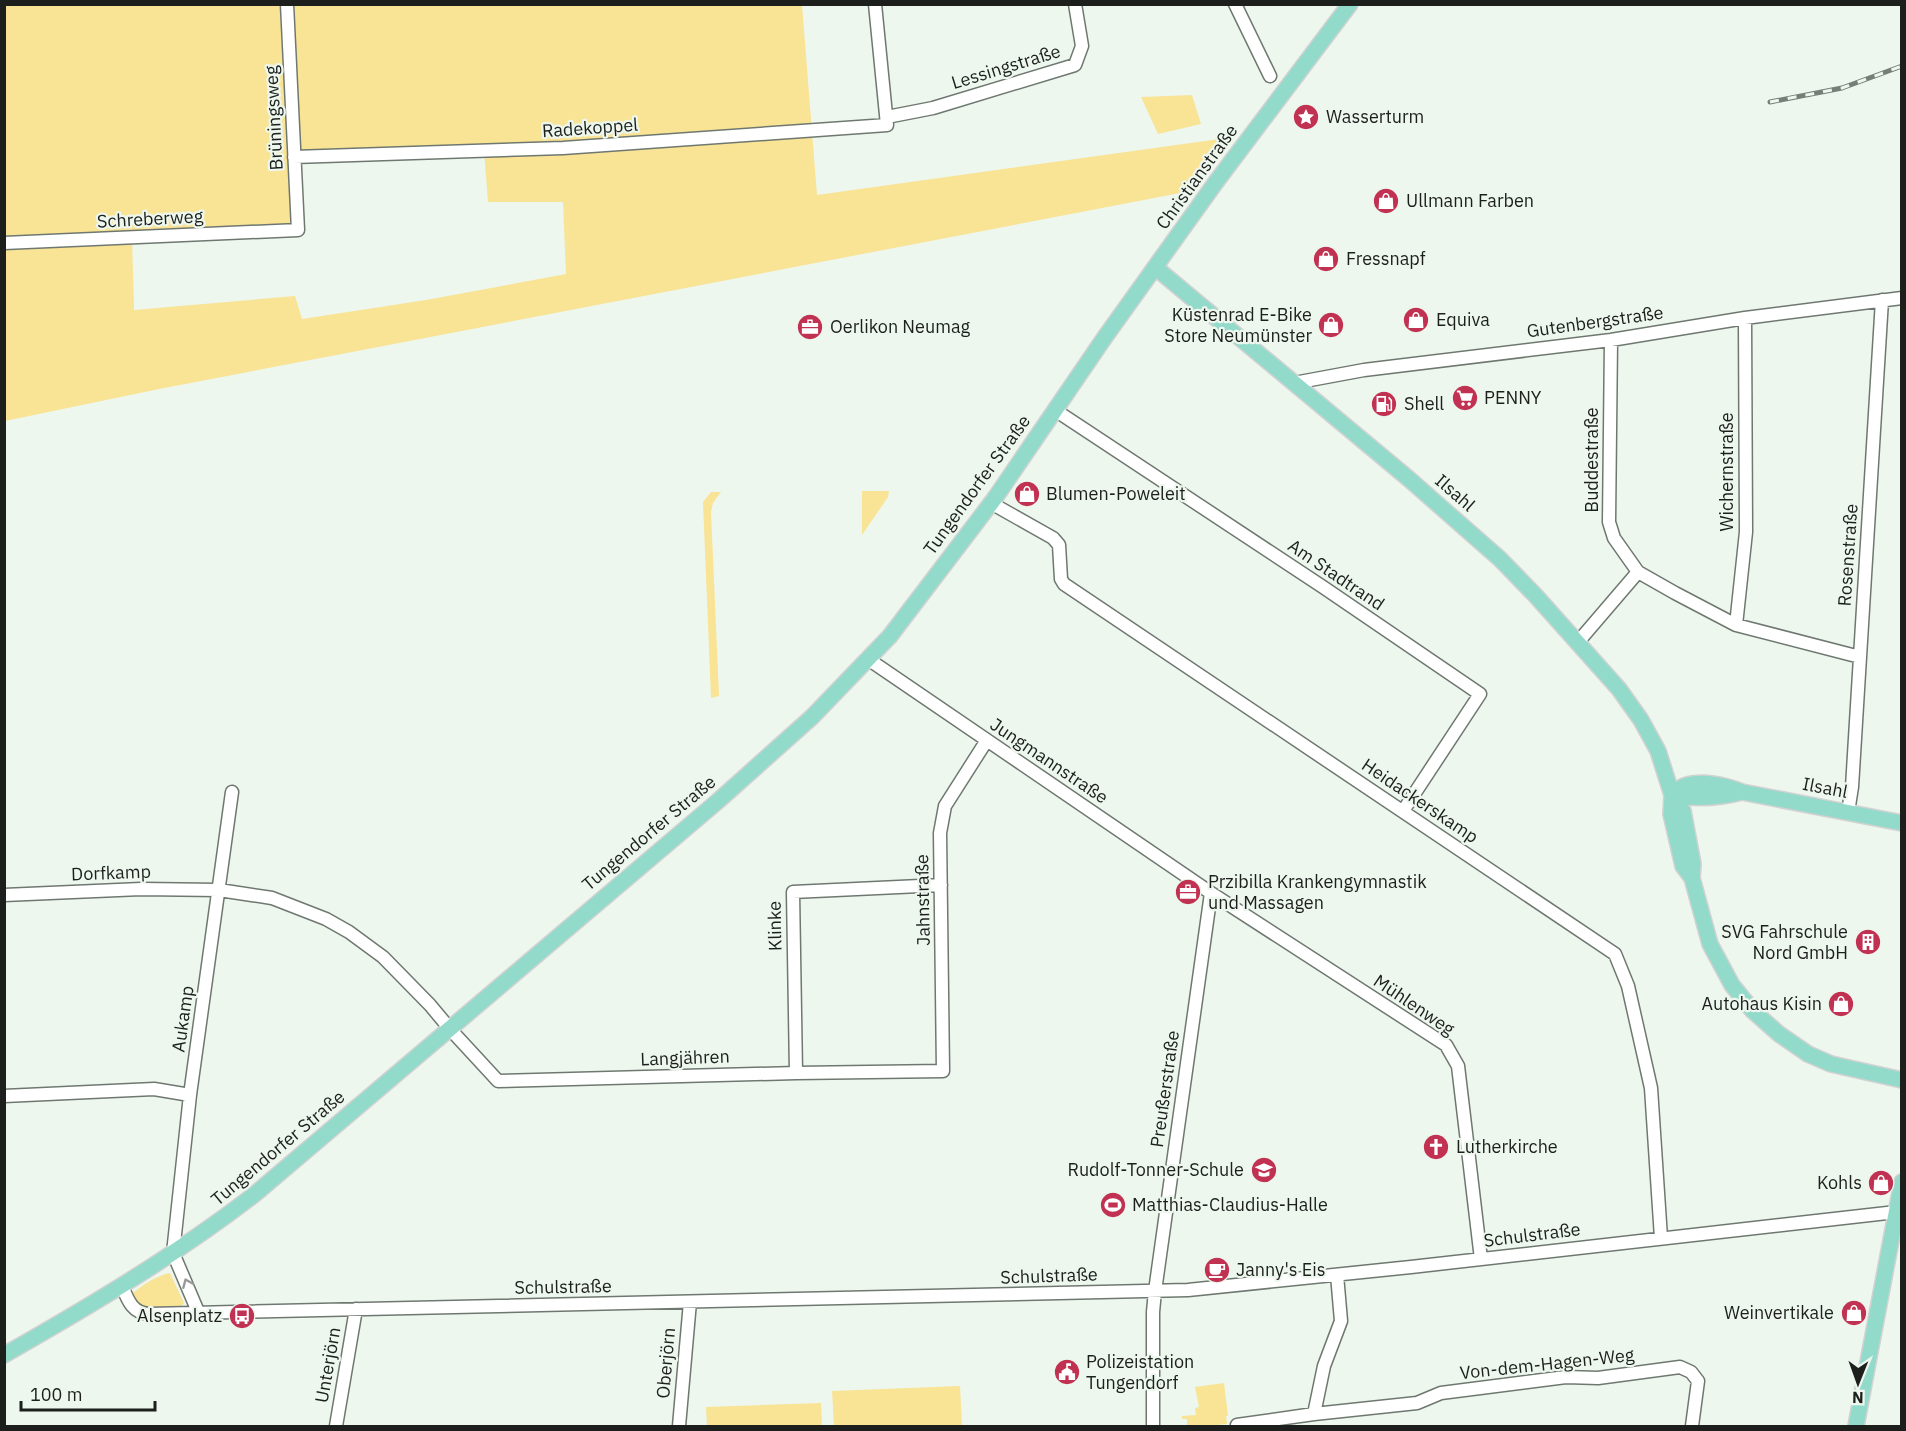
<svg xmlns="http://www.w3.org/2000/svg" width="1906" height="1431" viewBox="0 0 1906 1431" font-family="'IBM Plex Sans',sans-serif">
	<rect width="100%" height="100%" fill="#edf7ee"/>
	<!-- green -->
	<path fill="#f9e395" fill-rule="evenodd" d="M5 5H802L817 195 1234 137 1196 190 159 389 5 421ZM484 151 488 202H563L566 274 426 300 302 319 295 296 134 310 132 238 298 230 295 157Z
		M1192 95 1201 124 1158 134 1141 97Z
		M862 491H889L888 497 862 535Z
		M711 492H721L713 503 711 512 719 696 711 698 703 502Z
		M170 1273 184 1303 181 1307H141L134 1300 133 1293C144 1284 156 1276 170 1273Z
		M1224 1383 1228 1416H1226L1227 1424 1207 1426H1187V1419H1182V1416L1196 1415 1195 1408 1199 1407 1195 1387Z
		M960 1386 962 1426H834L832 1391Z
		M821 1403 822 1426H707L706 1407Z"/>
	<g fill="none" stroke-linecap="round" stroke-linejoin="round">
		<!-- minor casing -->
		<g stroke="#6f7870" stroke-width="15">
			<path id="minor" d="M1235 4 1270 76
				M887 117 933 108 1075 65 1082 46 1075 4
				M294 157 563 148 887 125 875 4
				M4 243 298 230 287 4
				M1611 340 1609 522 1614 538 1638 572 1675 593 1736 625 1860 657
				M1294 383 1364 370 1611 340 1745 318 1902 298
				M1055 410 1323 587 1480 694 1403 811
				M991 503 1053 538 1059 545 1061 579 1064 584 1615 954 1628 986 1651 1088 1661 1238
				M1736 625 1746 532 1745 318
				M1578 642 1638 572
				M868 659 1211 893 1446 1045 1458 1066 1481 1259
				M1848 812 1852 787 1860 657 1882 300
				M4 895 141 889 219 890 272 898 326 919 349 932 383 957 430 1005 450 1029 498 1081 796 1073 943 1071 940 833 945 806 987 740
				M796 1073 793 892 941 885
				M4 1096 154 1089 190 1095
				M122 1286C128 1301 133 1314 150 1314L1188 1290 1411 1267 1896 1212
				M199 1314 173 1253 190 1095 232 792
				M1314 1414 1324 1366 1341 1321 1337 1275
				M1237 1425 1314 1414 1417 1403 1441 1393 1566 1377 1598 1378 1680 1367 1691 1372 1698 1381 1692 1426
				M336 1426 356 1309
				M679 1426 690 1302
				M1153 1426V1312L1155 1291 1211 893"/>
		</g>
		<!-- major casing -->
		<g stroke="#d2d2d2" stroke-width="18">
			<path id="major" d="M1156 268 1409 479 1500 559 1535 595 1619 689 1641 720 1658 751 1672 795 1671 814 1683 866 1692 878
				M1672 795 1683 811 1693 864 1692 878 1710 944 1732 985 1753 1011 1779 1034 1808 1054 1831 1064 1902 1080
				M1672 795C1675 792 1680 788 1684 786 1702 780 1725 785 1742 792L1902 823
				M1672 795C1695 799 1719 798 1742 792
				M4 1355C90 1306 176 1255 255 1194L718 801 812 717 890 636 995 498 1105 337 1216 182 1350 4
				M1856 1426 1902 1182"/>
		</g>
		<!-- minor -->
		<use href="#minor" stroke="#fff" stroke-width="12"/>
		<!-- major -->
		<use href="#major" stroke="#92daca" stroke-width="15"/>
		<!-- rail casing -->
		<g stroke="#777d77" stroke-width="5">
			<path id="rail" d="M1770 102 1842 88 1902 66"/>
		</g>
		<!-- rail -->
		<use href="#rail" stroke="#edf7ee" stroke-width="3" stroke-dasharray="9" stroke-linecap="butt"/>
	</g>
	<!-- one-way arrows -->
	<defs><path id="oneway-chevron" d="M-2-3.5L2.5 0L-2 3.5" fill="none" stroke-width="1.6" stroke-linecap="round" stroke-linejoin="round" transform="scale(1.5)"/></defs>
	<use stroke="#999a99" href="#oneway-chevron" transform="translate(187 1283) rotate(-113)"/>
	<!-- icons -->
	<defs>
		<g id="sight-disc" transform="scale(1.35)"><circle r="9.5" fill="#c13151" stroke="#edf7ee"/><path d="M0-6L1.8-2.2L6-1.7L2.9 1.2L3.7 5.4L0 3.3L-3.7 5.4L-2.9 1.2L-6-1.7L-1.8-2.2Z" fill="#fff"/></g>
		<g id="shop-disc" transform="scale(1.35)"><circle r="9.5" fill="#c13151" stroke="#edf7ee"/><path d="M-5-2.5h2.3a2.7 3.5 0 0 1 5.4 0H5L5.5 6h-11ZM-1.5-2.5h3a1.5 2.3 0 0 0-3 0Z" fill="#fff"/></g>
		<g id="office-disc" transform="scale(1.35)"><circle r="9.5" fill="#c13151" stroke="#edf7ee"/><path d="M-6-3h4V-5.5h4V-3h4V5H-6ZM-1-4.5V-3h2v-1.5ZM-6 0V1H6V0Z" fill="#fff"/></g>
		<g id="supermarket-disc" transform="scale(1.35)"><circle r="9.5" fill="#c13151" stroke="#edf7ee"/><path d="M-6-5.5h2.5l.6 2H6L4.5 2H-2.5L-4.4-4H-6ZM-1.5 3.2a1.3 1.3 0 1 0 .1 0ZM3 3.2a1.3 1.3 0 1 0 .1 0Z" fill="#fff"/></g>
		<g id="fuel-disc" transform="scale(1.35)"><circle r="9.5" fill="#c13151" stroke="#edf7ee"/><path d="M-5.5-6h7V0h2V4h1.3V-2.5L3-4.5l.8-.8L6-3V5H2.5V1h-1V6h-7ZM-4.2-4.7v3.2H.2V-4.7Z" fill="#fff"/></g>
		<g id="building-disc" transform="scale(1.35)"><circle r="9.5" fill="#c13151" stroke="#edf7ee"/><path d="M-4-6H4V6H1V3H-1V6H-4ZM-2.5-4.3h1.7v1.8h-1.7ZM.8-4.3h1.7v1.8H.8ZM-2.5-1h1.7V.8h-1.7ZM.8-1h1.7V.8H.8Z" fill="#fff"/></g>
		<g id="church-disc" transform="scale(1.35)"><circle r="9.5" fill="#c13151" stroke="#edf7ee"/><path d="M-1.2-6h2.4v3.5h3.3v2.4h-3.3V6h-2.4V-.1h-3.3v-2.4h3.3Z" fill="#fff"/></g>
		<g id="school-disc" transform="scale(1.35)"><circle r="9.5" fill="#c13151" stroke="#edf7ee"/><path d="M0-5L7-2L0 1L-7-2ZM-4 1L0 2.5L4 1V4Q0 6-4 4Z" fill="#fff"/></g>
		<g id="stadium-disc" transform="scale(1.35)"><circle r="9.5" fill="#c13151" stroke="#edf7ee"/><path d="M0-5a6.5 5 0 1 0 0 10a6.5 5 0 1 0 0-10ZM-3.5-1.8h7v3.6h-7Z" fill="#fff"/></g>
		<g id="cafe-disc" transform="scale(1.35)"><circle r="9.5" fill="#c13151" stroke="#edf7ee"/><path d="M-5.5-4.5H6V0H3Q3 3.5 0 3.5H-2.5Q-5.5 3.5-5.5 0ZM3-3.2v2h1.7v-2ZM-6 4.5H4V6H-6Z" fill="#fff"/></g>
		<g id="bus-disc" transform="scale(1.35)"><circle r="9.5" fill="#c13151" stroke="#edf7ee"/><path d="M-5-6H5V4H4V6H2V4H-2V6H-4V4H-5ZM-3.5-4V0h7V-4ZM-3.5 1.2v1.5H-2V1.2ZM2 1.2v1.5H3.5V1.2Z" fill="#fff"/></g>
		<g id="civic-disc" transform="scale(1.35)"><circle r="9.5" fill="#c13151" stroke="#edf7ee"/><path d="M-.6-6.5H3V-4.5H.6V-3L4-1V1h2V6H-6V1h2V-1L-.6-3ZM-1.2 2.5V6h2.4V2.5Z" fill="#fff"/></g>
	</defs>
	<g fill-rule="evenodd">
		<use href="#sight-disc" x="1306" y="117"/>
		<use href="#shop-disc" x="1386" y="201"/>
		<use href="#shop-disc" x="1326" y="259"/>
		<use href="#shop-disc" x="1416" y="320"/>
		<use href="#shop-disc" x="1331" y="325"/>
		<use href="#office-disc" x="810" y="327"/>
		<use href="#supermarket-disc" x="1465" y="398"/>
		<use href="#fuel-disc" x="1384" y="404"/>
		<use href="#shop-disc" x="1027" y="494"/>
		<use href="#office-disc" x="1188" y="892"/>
		<use href="#building-disc" x="1868" y="942"/>
		<use href="#shop-disc" x="1841" y="1004"/>
		<use href="#church-disc" x="1436" y="1147"/>
		<use href="#school-disc" x="1264" y="1170"/>
		<use href="#shop-disc" x="1881" y="1183"/>
		<use href="#stadium-disc" x="1113" y="1205"/>
		<use href="#cafe-disc" x="1217" y="1270"/>
		<use href="#shop-disc" x="1854" y="1313"/>
		<use href="#bus-disc" x="242" y="1316"/>
		<use href="#civic-disc" x="1067" y="1372"/>
	</g>
	<g text-anchor="middle" stroke-width="4.5" stroke-linejoin="round" paint-order="stroke">
		<!-- street labels -->
		<g font-size="18" fill="#1c1f1c" stroke="#edf7ee">
			<text transform="translate(1006 67) rotate(-17)" y="6">Lessingstraße</text>
			<text transform="translate(274 118) rotate(-93)" y="6">Brüningsweg</text>
			<text transform="translate(590 128) rotate(-4)" y="6">Radekoppel</text>
			<text transform="translate(1197 177) rotate(-54)" y="6">Christianstraße</text>
			<text transform="translate(150 219) rotate(-3)" y="6">Schreberweg</text>
			<text transform="translate(1595 322) rotate(-8)" y="6">Gutenbergstraße</text>
			<text transform="translate(1592 460) rotate(-90)" y="6">Buddestraße</text>
			<text transform="translate(1727 472) rotate(-90)" y="6">Wichernstraße</text>
			<text transform="translate(977 485) rotate(-54)" y="6">Tungendorfer Straße</text>
			<text transform="translate(1455 493) rotate(41)" y="6">Ilsahl</text>
			<text transform="translate(1848 555) rotate(-86)" y="6">Rosenstraße</text>
			<text transform="translate(1336 575) rotate(34)" y="6">Am Stadtrand</text>
			<text transform="translate(1049 761) rotate(34)" y="6">Jungmannstraße</text>
			<text transform="translate(1825 788) rotate(11)" y="6">Ilsahl</text>
			<text transform="translate(1420 801) rotate(34)" y="6">Heidackerskamp</text>
			<text transform="translate(649 833) rotate(-40)" y="6">Tungendorfer Straße</text>
			<text transform="translate(111 873) rotate(-2)" y="6">Dorfkamp</text>
			<text transform="translate(923 900) rotate(-91)" y="6">Jahnstraße</text>
			<text transform="translate(775 926) rotate(-91)" y="6">Klinke</text>
			<text transform="translate(1414 1005) rotate(34)" y="6">Mühlenweg</text>
			<text transform="translate(183 1019) rotate(-82)" y="6">Aukamp</text>
			<text transform="translate(685 1058) rotate(-2)" y="6">Langjähren</text>
			<text transform="translate(1165 1089) rotate(-82)" y="6">Preußerstraße</text>
			<text transform="translate(278 1148) rotate(-40)" y="6">Tungendorfer Straße</text>
			<text transform="translate(1532 1235) rotate(-7)" y="6">Schulstraße</text>
			<text transform="translate(1049 1276) rotate(-2)" y="6">Schulstraße</text>
			<text transform="translate(563 1287) rotate(-1)" y="6">Schulstraße</text>
			<text transform="translate(666 1363) rotate(-85)" y="6">Oberjörn</text>
			<text transform="translate(1547 1364) rotate(-6)" y="6">Von-dem-Hagen-Weg</text>
			<text transform="translate(328 1365) rotate(-80)" y="6">Unterjörn</text>
		</g>
		<!-- poi labels -->
		<g font-size="18" fill="#1c1f1c" stroke="#edf7ee" text-anchor="start">
			<text x="1326" y="123">Wasserturm</text>
			<text x="1406" y="207">Ullmann Farben</text>
			<text x="1346" y="265">Fressnapf</text>
			<text x="1312" y="321" text-anchor="end">Küstenrad E-Bike<tspan x="1312" dy="21">Store Neumünster</tspan></text>
			<text x="1436" y="326">Equiva</text>
			<text x="830" y="333">Oerlikon Neumag</text>
			<text x="1484" y="404">PENNY</text>
			<text x="1404" y="410">Shell</text>
			<text x="1046" y="500">Blumen-Poweleit</text>
			<text x="1208" y="888">Przibilla Krankengymnastik<tspan x="1208" dy="21">und Massagen</tspan></text>
			<text x="1848" y="938" text-anchor="end">SVG Fahrschule<tspan x="1848" dy="21">Nord GmbH</tspan></text>
			<text x="1822" y="1010" text-anchor="end">Autohaus Kisin</text>
			<text x="1456" y="1153">Lutherkirche</text>
			<text x="1244" y="1176" text-anchor="end">Rudolf-Tonner-Schule</text>
			<text x="1862" y="1189" text-anchor="end">Kohls</text>
			<text x="1132" y="1211">Matthias-Claudius-Halle</text>
			<text x="1236" y="1276">Janny's Eis</text>
			<text x="1834" y="1319" text-anchor="end">Weinvertikale</text>
			<text x="222" y="1322" text-anchor="end">Alsenplatz</text>
			<text x="1086" y="1368">Polizeistation<tspan x="1086" dy="21">Tungendorf</tspan></text>
		</g>
	</g>
	<!-- border -->
	<rect width="1906" height="1431" fill="none" stroke="#1c1f1c" stroke-width="12"/>
	<!-- north arrow -->
	<g transform="translate(1858 1383) rotate(181)" stroke="#edf7ee" stroke-width="4.5" paint-order="stroke">
	<path d="M0-4.5L10 22L0 15L-10 22Z" fill="#1c1f1c"/>
	<text y="-9" font-size="16" font-weight="bold" text-anchor="middle" fill="#1c1f1c">N</text>
	</g>
	<!-- scale -->
	<path d="M21 1401v9h134v-9" fill="none" stroke="#1c1f1c" stroke-width="3"/>
	<text x="30" y="1401" font-size="18" fill="#1c1f1c" stroke="#edf7ee" stroke-width="4.5" paint-order="stroke">100 m</text>
</svg>
